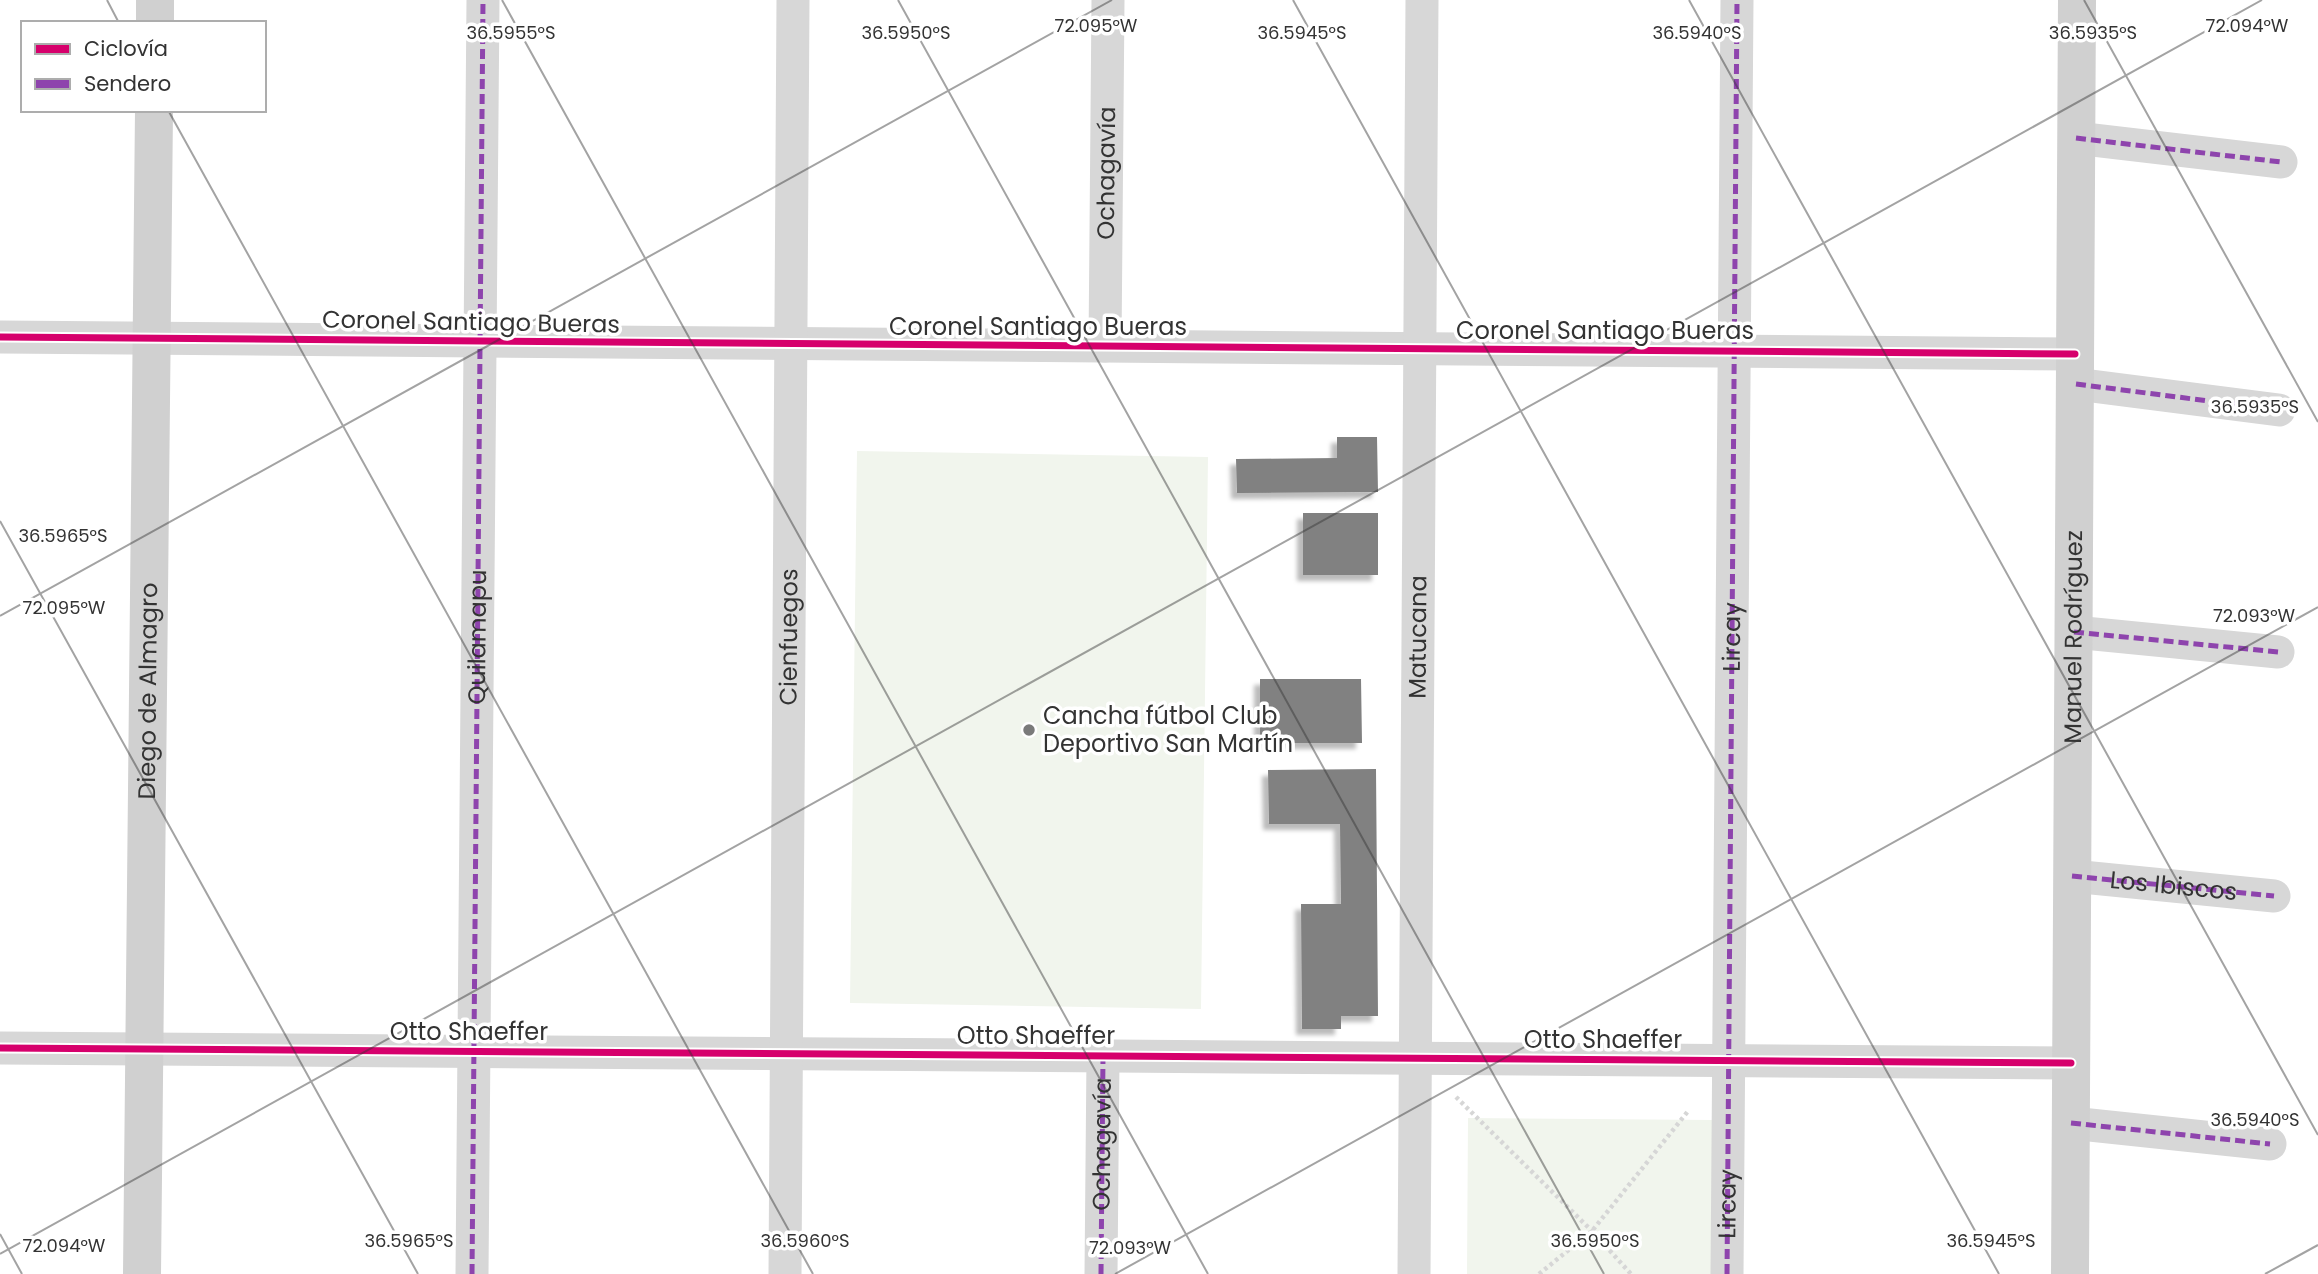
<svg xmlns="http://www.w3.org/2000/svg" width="2318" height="1274" viewBox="0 0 2318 1274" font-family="Poppins,sans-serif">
	<defs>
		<filter id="shadow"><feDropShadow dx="-6" dy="6" stdDeviation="2" flood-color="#0004"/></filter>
	</defs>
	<rect width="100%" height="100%" fill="#fff"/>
	<!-- green -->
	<path fill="#f1f5ed" d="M857 451 1208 457 1201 1009 850 1003Z
		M1468 1118 1715 1120 1714 1274H1467Z"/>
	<!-- building -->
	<path fill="#818181" filter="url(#shadow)" d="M1337 437H1377L1378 492 1237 493 1236 459 1337 458Z
		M1303 513H1378V575H1303Z
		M1260 679H1361L1362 743H1260Z
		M1376 769 1378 1016H1341V1029H1302L1301 904H1341L1340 824H1269L1268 770Z"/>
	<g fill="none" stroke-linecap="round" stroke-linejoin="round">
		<!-- path -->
		<path stroke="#d6d6d6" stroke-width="4.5" stroke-dasharray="3.5 3.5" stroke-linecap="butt" d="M1456 1097 1592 1231 1631 1274
			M1539 1274 1592 1231 1689 1110"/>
		<!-- street -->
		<g stroke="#d7d7d7" stroke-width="33">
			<path d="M2076 138 2281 162"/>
			<path d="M0 337 2075 354"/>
			<path id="s1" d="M1105 346 1108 0"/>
			<path d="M2076 384 2279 410"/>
			<path d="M2074 632 2278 652"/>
			<path d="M2072 876 2274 896"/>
			<path d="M0 1048 2071 1063"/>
			<path d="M2071 1123 2270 1144"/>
			<path d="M472 1274 483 0"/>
			<path id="s2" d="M785 1274 793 0"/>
			<path d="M1101 1274 1103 1056"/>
			<path id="s3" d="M1414 1274 1422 0"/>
			<path id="s4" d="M1727 1274 1737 0"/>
		</g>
		<!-- secondary -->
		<g stroke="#d0d0d0" stroke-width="38">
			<path d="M155 23V0"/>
			<path id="s5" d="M142 1274 154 110"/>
			<path id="s6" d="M2070 1274 2077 0"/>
		</g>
		<!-- quiet -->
		<g stroke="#8e44ad" stroke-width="5" stroke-dasharray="10 5" stroke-linecap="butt">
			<path d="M2076 138 2281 162"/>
			<path d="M2076 384 2279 410"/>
			<path d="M2074 632 2278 652"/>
			<path id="s7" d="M2072 876 2274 896"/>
			<path d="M2071 1123 2270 1144"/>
			<path id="s8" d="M472 1274 483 0"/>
			<path id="s9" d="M1101 1274 1103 1056"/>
			<path d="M1727 1274 1737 0"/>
		</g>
		<!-- cycleway casing -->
		<g stroke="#fff" stroke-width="11">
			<path id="cycleway" d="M0 337 2075 354
				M0 1048 2071 1063"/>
		</g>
		<!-- cycleway -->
		<use href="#cycleway" stroke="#d6006c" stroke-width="7"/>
	</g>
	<!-- ticks -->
	<path fill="none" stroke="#333" stroke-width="2" stroke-opacity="0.45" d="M107 0 119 23M502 0 1208 1274M898 0 1604 1274M1293 0 1999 1274M1689 0 2318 1135M2084 0 2318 422M168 110 813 1274M0 521 418 1274M0 616 1112 0M0 1234 22 1274M0 1254 2262 0M1115 1274 2318 607M2265 1274 2318 1245"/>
	<!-- markers -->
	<circle fill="#7a7a7a" stroke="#fff" stroke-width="2.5" cx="1029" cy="730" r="7"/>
	<g text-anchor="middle" stroke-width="7" stroke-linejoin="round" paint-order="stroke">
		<!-- street labels -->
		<g font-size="24" fill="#333" stroke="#fff">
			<text dy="8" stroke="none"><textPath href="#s1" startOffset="173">Ochagavía</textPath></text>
			<text transform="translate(471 322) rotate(1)" y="8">Coronel Santiago Bueras</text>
			<text x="1038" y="335">Coronel Santiago Bueras</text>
			<text x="1605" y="339">Coronel Santiago Bueras</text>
			<text dy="8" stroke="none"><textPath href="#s8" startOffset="637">Quilamapu</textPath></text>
			<text dy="8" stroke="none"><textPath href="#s2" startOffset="637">Cienfuegos</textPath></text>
			<text dy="8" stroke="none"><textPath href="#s3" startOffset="637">Matucana</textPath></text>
			<text dy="8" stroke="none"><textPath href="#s4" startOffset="637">Lircay</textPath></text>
			<text dy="8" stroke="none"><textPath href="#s6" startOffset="637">Manuel Rodríguez</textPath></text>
			<text dy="8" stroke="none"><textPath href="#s5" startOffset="583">Diego de Almagro</textPath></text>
			<text dy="8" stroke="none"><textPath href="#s7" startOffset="102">Los Ibiscos</textPath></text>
			<text x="469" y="1040">Otto Shaeffer</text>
			<text x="1036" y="1044">Otto Shaeffer</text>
			<text x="1603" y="1048">Otto Shaeffer</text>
			<text dy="8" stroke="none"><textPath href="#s9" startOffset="130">Ochagavía</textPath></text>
			<text dy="8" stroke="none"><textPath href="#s4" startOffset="70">Lircay</textPath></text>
		</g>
		<!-- poi labels -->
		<g font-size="24" fill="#333" stroke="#fff" text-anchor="start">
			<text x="1043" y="724">Cancha fútbol Club<tspan x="1043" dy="28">Deportivo San Martín</tspan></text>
		</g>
	</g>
	<g font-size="18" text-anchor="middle" fill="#333" stroke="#fff" stroke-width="7" stroke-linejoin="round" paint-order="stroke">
		<text x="2247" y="32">72.094°W</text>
		<text x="1096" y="32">72.095°W</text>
		<text x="511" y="39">36.5955°S</text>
		<text x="906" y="39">36.5950°S</text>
		<text x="1302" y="39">36.5945°S</text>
		<text x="1697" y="39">36.5940°S</text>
		<text x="2093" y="39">36.5935°S</text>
		<text x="2255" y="413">36.5935°S</text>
		<text x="63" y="542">36.5965°S</text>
		<text x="64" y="614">72.095°W</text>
		<text x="2254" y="622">72.093°W</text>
		<text x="2255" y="1126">36.5940°S</text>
		<text x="409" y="1247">36.5965°S</text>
		<text x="805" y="1247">36.5960°S</text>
		<text x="1595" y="1247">36.5950°S</text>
		<text x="1991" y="1247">36.5945°S</text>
		<text x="64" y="1252">72.094°W</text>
		<text x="1130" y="1254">72.093°W</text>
	</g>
	<!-- legend -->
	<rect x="21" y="21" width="245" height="91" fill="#ffffff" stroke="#adadad" stroke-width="2"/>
	<rect x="35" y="44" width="35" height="10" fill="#d6006c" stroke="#adadad" stroke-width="2"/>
	<text x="84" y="56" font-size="21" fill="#333333">Ciclovía</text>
	<rect x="35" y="79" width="35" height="10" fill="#8e44ad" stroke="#adadad" stroke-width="2"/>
	<text x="84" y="91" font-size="21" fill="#333333">Sendero</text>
</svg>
